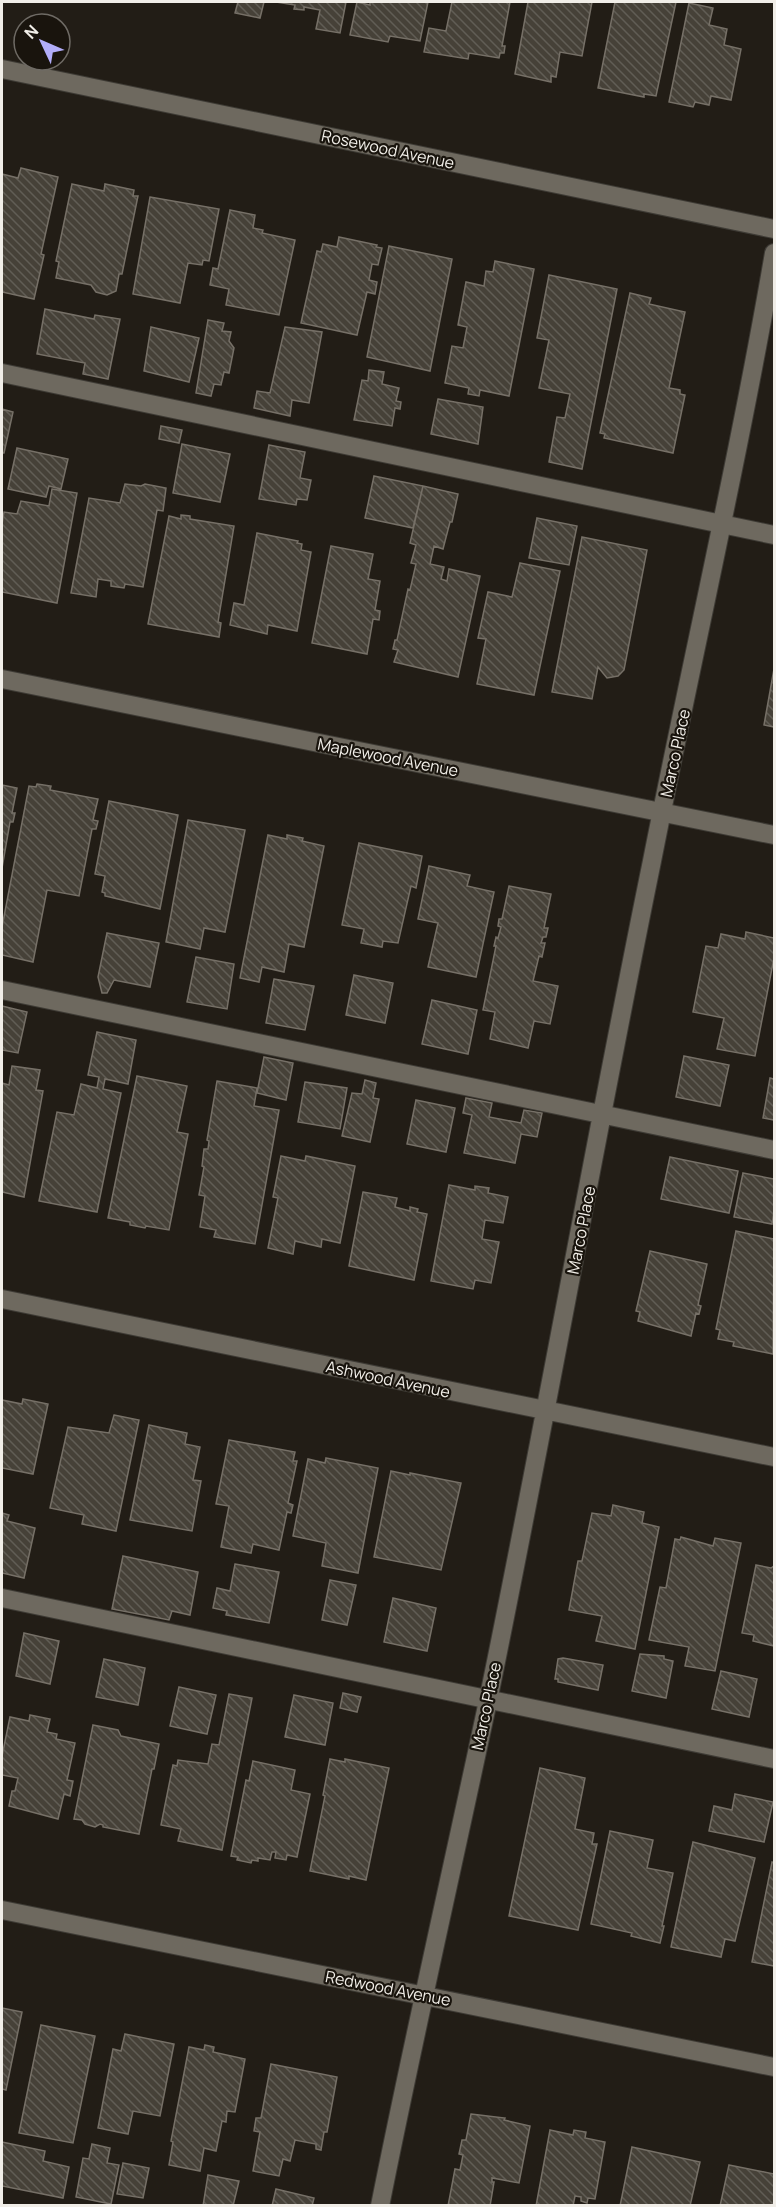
<svg xmlns="http://www.w3.org/2000/svg" width="776" height="2207" viewBox="0 0 776 2207" font-family="Manrope,sans-serif">
	<defs>
		<pattern id="building-back-hatch" width="6" height="6" patternUnits="userSpaceOnUse" patternTransform="scale(1.5)"><rect width="6" height="6" fill="#464138"/><path d="M-1 5l2 2M0 0l6 6M5-1l2 2" fill="none" stroke="#615d55"/></pattern>
	</defs>
	<rect width="100%" height="100%" fill="#221d16"/>
	<!-- building -->
	<path fill="url(#building-back-hatch)" stroke="#767067" stroke-width="1.5" d="M238 2H264L260 18 235 13Z
		M276 2H346L340 33 316 29 320 10 304 7V10L294 9 295 5Z
		M357 2 370 5V2H428L420 41 390 36 388 42 350 35Z
		M452 2H510L502 46H505L504 53H500L499 58 469 53 468 59 424 52 429 28 446 31Z
		M528 2H592L582 56 560 52 556 77 551 76V82L515 74Z
		M615 2H676L656 96 644 94V97L598 88Z
		M689 3 713 8 709 25 727 29 724 45 741 49 731 100 711 96 709 105 695 102 693 107 669 102Z
		M21 168 58 177 41 254 44 255 34 299 2 292V174L18 178Z
		M72 184 104 191 105 184 134 190 133 196H138L122 274H119L116 291 107 295 96 292 91 285 56 278 59 262 56 261Z
		M150 197 219 209 209 261 203 260 202 265 188 263 180 303 133 294Z
		M230 210 255 215 253 228 263 230 262 233 295 240 279 315 226 305 229 289 210 285 213 268 218 269Z
		M339 237 377 245 376 247 382 248 378 265 372 264 369 280 377 282 375 294 367 292 357 335 301 323 317 251 321 252 323 244 337 247Z
		M389 246 452 259 430 371 367 357Z
		M495 261 534 269 509 396 480 390 479 396 468 394 469 388 445 383 452 346 463 348 467 327 458 325 466 282 484 286 486 271 493 272Z
		M549 275 617 289 582 469 549 462 557 417 565 418 570 394 539 388 549 340 537 338Z
		M630 293 651 298 649 304 685 312 669 388 680 390V394L685 395 673 453 604 438 605 434 600 433Z
		M45 309 94 319 95 315 120 319 108 379 83 374 85 363 37 354Z
		M208 320 224 323 222 331 231 332 229 341 234 348 229 373 224 372 221 385 214 384 211 396 196 393Z
		M151 327 199 338 189 382 144 371Z
		M285 327 322 332 309 403 292 400 290 416 254 408 257 391 270 393Z
		M369 370 384 372 382 384 399 388 396 401 401 402 400 409 395 408 392 426 354 420 362 380 368 381Z
		M438 399 483 407 478 444 431 434Z
		M2 409 13 412 4 453H2Z
		M161 426 182 430 179 443 159 439Z
		M182 444 230 454 220 502 173 493Z
		M269 445 305 452 300 478 311 480 307 500 297 499 296 505 259 499Z
		M17 448 68 459 61 489 49 486 46 497 8 489Z
		M374 476 423 486 413 528 365 518Z
		M125 484 141 486 145 484 166 488 163 511 157 510 143 587 125 584 124 588 111 586V581L98 579 96 597 71 593 89 498 120 503Z
		M423 486 458 494 452 522H450L443 549 434 546 430 564 444 567 441 579 447 581 449 569 480 576 458 677 394 662 398 650 393 649 395 640H397L408 589 410 590 416 564 411 563 416 545 410 543Z
		M52 489 77 493 57 603 2 592V524L4 512 17 514 21 501 49 506Z
		M181 515 190 516V519L234 526 218 622 221 623 219 637 148 624 169 516 181 519Z
		M537 518 577 526 569 565 529 558Z
		M257 533 298 541 297 543 302 544 301 550 311 552 297 631 268 625 267 634 230 625 234 603 244 605Z
		M582 537 647 550 624 670 618 676 607 678 598 667 592 699 552 692Z
		M331 546 373 554 368 579 380 581 375 610 380 611 379 620 373 619 367 654 312 643Z
		M520 563 560 571 534 695 477 684 486 639 478 638 488 592 512 597Z
		M774 669V727L764 725Z
		M37 784 51 786 50 790 98 799 93 820 98 821 96 829H92L79 896 47 890 33 962 2 955V927L29 786 36 787Z
		M2 785 17 788 12 813H15L13 822H10L2 868Z
		M109 801 178 815 160 909 105 896V893L102 892 105 876 95 874Z
		M188 820 245 830 225 932 204 928 200 949 166 942Z
		M268 835 287 839V835L303 838 302 841 324 846 304 947 289 944 284 972 262 967 259 982 240 978Z
		M359 843 422 856 416 888 411 886 398 943 383 941 382 947 361 943 364 929 342 925Z
		M429 866 470 875 467 886 494 892 476 977 428 967 438 923 418 919Z
		M509 886 551 894 544 928H548L546 937H543L541 943H545L542 957 539 956 533 981 558 986 550 1024 534 1021 528 1048 490 1039 495 1012 483 1010 496 946H494L496 937 498 938 501 927 498 926 499 919H502Z
		M746 932 774 938V958L755 1056 717 1049 724 1018 693 1012 706 946 718 948 721 934 745 939Z
		M107 933 159 943 150 987 114 980 107 993H102L98 977Z
		M196 957 234 964 227 1009 187 1002Z
		M354 975 393 983 385 1023 346 1015Z
		M274 979 314 986 305 1030 266 1023Z
		M432 1000 477 1010 468 1054 422 1044Z
		M2 1006 27 1012 18 1053 2 1050Z
		M97 1032 136 1040 128 1084 105 1079 103 1089 121 1093 97 1212 39 1201 57 1112 74 1115 81 1084 97 1088 99 1077 88 1075Z
		M684 1056 729 1065 720 1106 676 1097Z
		M264 1057 293 1063 286 1100 257 1093Z
		M12 1066 40 1070 36 1090 43 1091 24 1197 2 1192V1083L9 1085Z
		M137 1076 187 1086 177 1132 188 1134 169 1230 146 1226 145 1228 130 1225V1222L108 1218Z
		M770 1078 774 1079V1120L763 1118Z
		M365 1080 376 1083 373 1098 379 1099 370 1142 342 1136 352 1093 362 1094Z
		M217 1081 257 1088 254 1106 279 1110 255 1244 214 1237 216 1230 200 1227 205 1196 199 1195 204 1167 202 1166 204 1149H208L209 1141 207 1140Z
		M305 1082 347 1088 340 1129 298 1122Z
		M466 1098 492 1103 489 1117 521 1123 524 1110 542 1113 537 1137 521 1134 515 1163 464 1153 472 1115 463 1113Z
		M416 1100 455 1108 446 1152 407 1144Z
		M281 1156 305 1161 306 1156 355 1166 340 1243 322 1239 321 1247 295 1241 293 1254 268 1248 278 1198 273 1197Z
		M670 1157 738 1171 729 1213 661 1199Z
		M743 1173 774 1179V1212L772 1224 734 1217Z
		M449 1185 475 1190V1186L489 1188 488 1193 508 1197 503 1223 485 1220 482 1239 499 1242 491 1283 475 1280 473 1289 431 1281Z
		M363 1192 397 1198 395 1207 410 1211V1207L418 1209 417 1212 427 1214 414 1280 349 1266Z
		M736 1231 774 1239 773 1354 733 1346 734 1342 718 1339 720 1330 716 1329Z
		M650 1251 707 1264 698 1305 701 1306 699 1314 696 1313 691 1336 638 1321 640 1312 636 1311Z
		M23 1399 48 1404 33 1474 2 1468V1400L22 1404Z
		M114 1415 139 1420 116 1531 82 1524 84 1515 50 1508 68 1427 109 1433Z
		M149 1425 187 1433 185 1444 200 1447 193 1480 201 1481 192 1531 130 1520Z
		M229 1440 295 1452 293 1461H297L288 1503 293 1505 291 1513 287 1512 279 1550 253 1544 251 1553 221 1547 229 1506 216 1504Z
		M326 1458 378 1468 358 1573 322 1566 326 1543 293 1536 308 1459 325 1463Z
		M391 1471 410 1475V1473L461 1483 441 1570 374 1557Z
		M613 1505 644 1512 642 1523 659 1527 635 1649 596 1641 602 1616 569 1610 578 1561H582L592 1513 611 1516Z
		M2 1513 9 1515 7 1521 35 1528 24 1578 2 1573Z
		M681 1537 713 1546 715 1538 741 1543 715 1671 685 1666 689 1647 649 1640 660 1587 666 1588 675 1539 680 1540Z
		M123 1556 198 1572 190 1615 172 1611 169 1620 112 1609Z
		M235 1564 279 1572 269 1623 226 1615 227 1611 213 1608 217 1588 230 1591Z
		M756 1565 771 1568 774 1566V1646L753 1641 754 1635 742 1633Z
		M330 1580 356 1585 347 1625 322 1620Z
		M393 1598 436 1608 427 1651 384 1642Z
		M24 1633 59 1641 50 1684 16 1676Z
		M640 1654 664 1656V1659L673 1661 666 1698 632 1691Z
		M563 1658 603 1665 598 1690 558 1682V1679H555L558 1659Z
		M104 1659 145 1668 138 1705 96 1697Z
		M721 1671 757 1679 749 1717 712 1709Z
		M179 1687 216 1695 207 1734 170 1726Z
		M343 1693 361 1697 357 1712 340 1708Z
		M229 1694 252 1698 222 1850 178 1841 181 1829 161 1825 173 1765 177 1766 178 1760 208 1764 212 1744 219 1745Z
		M294 1695 333 1703 325 1745 285 1737Z
		M30 1715 50 1719 47 1732 57 1734 56 1739 75 1743 67 1780 73 1781 70 1796 64 1794 58 1819 9 1806 12 1791H15L18 1778 2 1775V1756L10 1717 29 1721Z
		M93 1725 118 1730 121 1736 159 1744 154 1769H152L139 1834 103 1827V1825L100 1824 95 1827 85 1824 82 1820 74 1819Z
		M330 1759 345 1762V1759L389 1768 366 1880 349 1876V1879L310 1871 325 1796 323 1795Z
		M253 1761 295 1770 291 1790 310 1794 297 1857 287 1855 286 1860 275 1858 276 1852H272L270 1860 258 1858V1861L252 1860 251 1863 237 1860 238 1857 231 1856 246 1780 249 1781Z
		M540 1768 585 1778 575 1829 594 1833 592 1844H597L578 1930 509 1916Z
		M735 1794 773 1802 764 1842 709 1831 714 1806 732 1810Z
		M610 1831 653 1840 647 1868 673 1873 662 1926H664L660 1943 631 1936 632 1933 591 1924Z
		M693 1842 755 1858 735 1941 725 1939 721 1957 671 1947Z
		M772 1862 774 1863V1966L752 1962Z
		M2 2008 22 2012 6 2090 2 2089Z
		M41 2025 95 2036 73 2143 19 2133Z
		M125 2034 174 2044 160 2116 133 2111 128 2134 98 2128 113 2049 121 2051Z
		M205 2045 214 2047 213 2052 245 2059 235 2112 227 2111 226 2122 222 2121 216 2151 204 2148 200 2171 169 2165 173 2142 171 2141 189 2047 204 2050Z
		M271 2064 337 2077 327 2132H324L321 2150 316 2149V2144L295 2140 290 2161 283 2159 279 2176 253 2171 260 2132 254 2131 256 2118H261Z
		M471 2114 505 2118 504 2120 530 2126 519 2183 492 2178V2182H494L490 2206H448L455 2169 460 2170 463 2155 459 2154 462 2140H466Z
		M550 2130 573 2135 574 2130 586 2132 585 2138 605 2142 595 2199 588 2198 587 2203 581 2201V2197L575 2196 573 2206H536Z
		M2 2142 45 2151 43 2161 69 2167 63 2198 2 2186Z
		M92 2144 110 2148 107 2163 119 2165 111 2204 76 2197 83 2158 89 2159Z
		M632 2147 700 2162 690 2206H620Z
		M123 2163 149 2168 143 2198 117 2194Z
		M729 2165 774 2174V2206H720Z
		M208 2175 239 2181 233 2206H203Z
		M276 2189 314 2198 312 2206H272Z"/>
	<g fill="none" stroke-linecap="round" stroke-linejoin="round">
		<!-- minor casing -->
		<g stroke="#3e3b35" stroke-width="20">
			<path id="minor" d="M2 69 774 229
				M2 373 774 535
				M2 679 774 835
				M2 990 774 1150
				M2 1299 774 1457
				M2 1598 774 1759
				M2 1910 774 2067
				M380 2206C414 2035 453 1866 489 1696 546 1419 595 1139 652 861 692 658 739 457 774 253"/>
		</g>
		<!-- minor -->
		<use href="#minor" stroke="#6e695f" stroke-width="18"/>
	</g>
	<g text-anchor="middle" stroke-width="4.5" stroke-linejoin="round" paint-order="stroke">
		<!-- street labels -->
		<g font-size="16" fill="#f1eee8" stroke="#19140d">
			<text transform="translate(388 149) rotate(12)" y="6">Rosewood Avenue</text>
			<text transform="translate(675 753) rotate(-78)" y="6">Marco Place</text>
			<text transform="translate(388 757) rotate(11)" y="6">Maplewood Avenue</text>
			<text transform="translate(581 1230) rotate(-79)" y="6">Marco Place</text>
			<text transform="translate(388 1379) rotate(12)" y="6">Ashwood Avenue</text>
			<text transform="translate(486 1706) rotate(-78)" y="6">Marco Place</text>
			<text transform="translate(388 1988) rotate(11)" y="6">Redwood Avenue</text>
		</g>
	</g>
	<!-- border -->
	<rect width="776" height="2207" fill="none" stroke="#f1eee8" stroke-width="6"/>
	<!-- north arrow -->
	<g transform="translate(42 42) rotate(314)"><circle r="28" fill="#19140d" stroke="#6f6b65" stroke-width="1.5"/>
	<path d="M0-4.5L10 22L0 15L-10 22Z" fill="#b2adf9"/>
	<text y="-9" font-size="16" font-weight="bold" text-anchor="middle" fill="#f1eee8">N</text>
	</g>
</svg>
